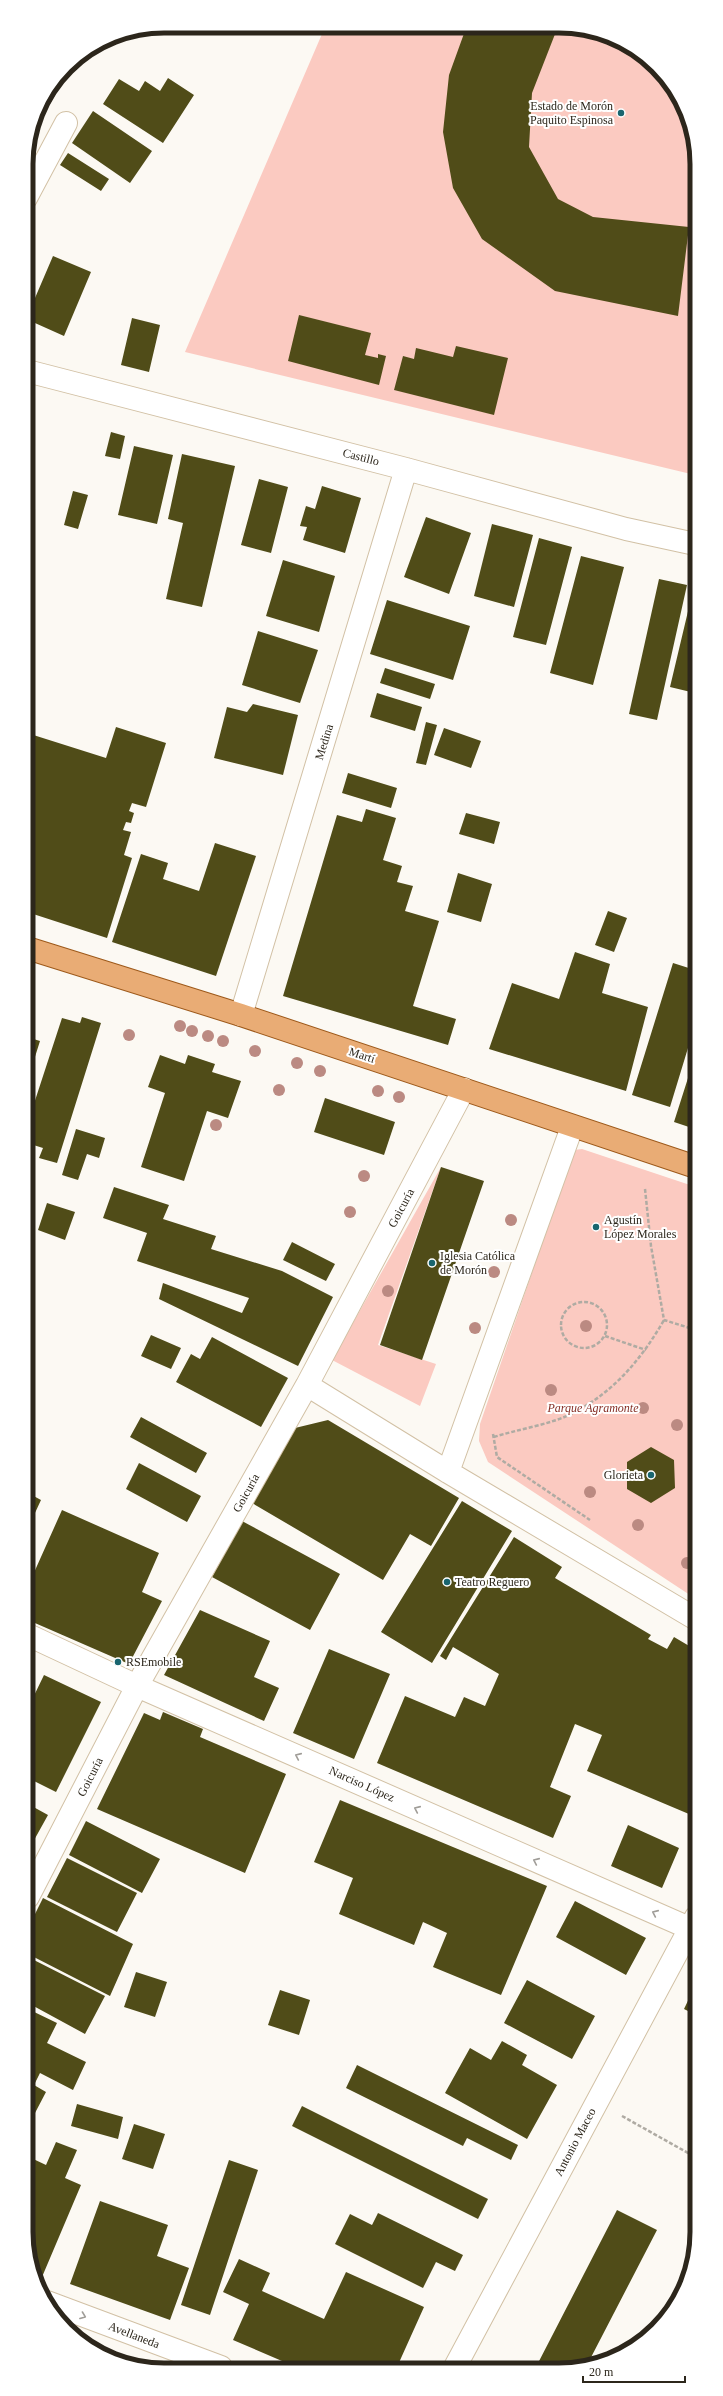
<svg xmlns="http://www.w3.org/2000/svg" width="723" height="2396" viewBox="0 0 723 2396" font-family="'Times New Roman',serif">
	<rect width="100%" height="100%" fill="#fcf9f3"/>
	<!-- green -->
	<path fill="#fbcac1" d="M325 27 586 29 628 44 657 67 683 103 694 138 695 475 185 352Z
		M582 1149 696 1187V1599L488 1462 479 1441 480 1424 574 1150Z
		M441 1167 378 1345 436 1364 420 1406 332 1360Z"/>
	<!-- building -->
	<path fill="#504c18" d="M466 28 557 29 532 93 529 147 558 199 593 217 689 227 678 316 555 291 482 239 453 188 443 132 449 75Z
		M60 77 64 80 43 115 37 110Z
		M168 78 194 95 163 143 103 104 119 79 139 91 145 81 160 91Z
		M93 111 152 151 130 183 72 143Z
		M68 153 109 179 101 191 60 165Z
		M53 256 91 272 64 336 26 319Z
		M26 269 34 272 27 293H26Z
		M299 315 371 333 365 355 378 358V354L386 356 379 385 288 361Z
		M132 318 160 325 149 372 121 365Z
		M456 346 508 358 494 415 394 390 403 356 414 359 416 348 453 357Z
		M111 432 125 436 120 459 105 456Z
		M134 446 173 455 157 524 118 515Z
		M182 454 235 466 202 607 166 599 183 523 168 519Z
		M259 479 288 487 271 553 241 545Z
		M322 486 361 498 345 553 303 540 307 527 300 526 306 506 315 509Z
		M73 491 88 495 78 529 64 525Z
		M426 517 471 533 449 594 404 577Z
		M492 524 533 535 514 607 474 596Z
		M539 538 572 547 546 645 513 637Z
		M581 556 624 567 593 685 550 673Z
		M283 560 335 576 319 632 266 616Z
		M659 579 687 585 657 720 629 714Z
		M694 586H695V693L670 687Z
		M387 600 470 626 453 680 370 654Z
		M258 631 318 650 300 703 242 685Z
		M385 668 435 684 430 699 380 683Z
		M377 693 422 707 415 731 370 717Z
		M253 704 298 715 283 775 214 758 227 707 247 712Z
		M426 722 437 725 426 765 416 763Z
		M116 727 166 743 146 807 132 803 129 811 134 813 131 823 126 822 123 830 131 832 124 855 132 858 107 938 27 912V733L106 758Z
		M444 728 481 741 471 768 434 755Z
		M348 773 397 788 391 808 342 793Z
		M366 809 396 818 383 860 402 866 397 882 413 886 405 911 439 921 413 1006 456 1019 448 1045 283 996 337 815 362 822Z
		M466 813 500 822 494 844 459 834Z
		M215 843 256 856 216 976 112 942 141 854 168 863 163 879 199 891Z
		M458 873 492 884 481 922 447 912Z
		M608 911 627 918 614 952 595 945Z
		M575 952 610 964 602 993 648 1007 626 1091 489 1049 512 983 559 999Z
		M673 963 695 970V1025L670 1107 632 1095Z
		M82 1017 101 1023 57 1163 39 1158 43 1148 27 1143V1125L62 1018 80 1023Z
		M27 1037 40 1041 28 1079H27Z
		M160 1055 185 1064 188 1055 215 1064 212 1072 241 1081 228 1118 207 1111 184 1181 141 1167 165 1093 148 1087Z
		M695 1056V1129L674 1122Z
		M325 1098 395 1122 384 1155 314 1132Z
		M76 1129 105 1138 99 1158 87 1154 78 1180 62 1175Z
		M441 1167 484 1181 422 1360 380 1345Z
		M114 1187 169 1205 163 1219 216 1236 211 1249 282 1271 333 1297 298 1366 159 1299 163 1283 242 1313 249 1298 137 1261 147 1233 103 1218Z
		M47 1203 75 1212 65 1240 38 1230Z
		M292 1242 335 1264 326 1281 283 1260Z
		M151 1335 181 1348 171 1369 141 1356Z
		M212 1337 288 1378 261 1427 176 1382 191 1354 200 1359Z
		M141 1417 207 1453 196 1473 130 1437Z
		M328 1420 459 1498 431 1546 410 1534 383 1580 252 1503 295 1428Z
		M651 1447 674 1460 675 1488 651 1503 627 1489V1462Z
		M139 1463 201 1496 187 1522 126 1489Z
		M28 1493 41 1500 28 1528Z
		M462 1501 512 1531 432 1663 381 1632Z
		M62 1510 159 1553 142 1592 162 1601 129 1664 28 1620V1586Z
		M242 1521 340 1574 310 1630 212 1577Z
		M514 1537 562 1567 555 1578 651 1635 648 1639 667 1649 674 1637 696 1650V1817L587 1771 602 1735 575 1724 550 1787 571 1796 553 1838 377 1763 405 1696 455 1717 464 1697 485 1706 499 1674 453 1647 446 1660 440 1656Z
		M200 1610 270 1641 254 1677 279 1688 264 1721 164 1675Z
		M329 1649 390 1674 354 1759 293 1733Z
		M28 1674 35 1678 28 1693Z
		M44 1675 101 1702 56 1792 28 1778V1708Z
		M163 1712 203 1729 200 1737 286 1774 245 1873 97 1809 144 1713 160 1720Z
		M340 1800 547 1886 501 1995 433 1967 447 1933 423 1922 414 1945 339 1914 353 1878 314 1862Z
		M28 1804 48 1815 28 1851Z
		M86 1821 160 1859 142 1893 69 1855Z
		M628 1825 679 1848 662 1888 611 1866Z
		M67 1858 137 1893 117 1932 47 1897Z
		M43 1898 133 1944 110 1996 28 1954V1928Z
		M575 1901 646 1938 626 1975 556 1937Z
		M28 1957 105 1996 85 2034 28 2003Z
		M136 1972 167 1982 155 2017 124 2007Z
		M527 1980 595 2016 572 2059 504 2023Z
		M696 1984V2015L684 2009Z
		M280 1990 310 2000 299 2035 268 2025Z
		M28 2009 57 2023 47 2043 86 2062 73 2090 40 2073 34 2085 46 2092 35 2113 28 2109Z
		M502 2041 527 2055 522 2065 557 2085 527 2139 445 2093 470 2048 491 2060Z
		M357 2065 518 2145 511 2160 467 2138 463 2146 346 2088Z
		M77 2104 123 2117 118 2139 71 2126Z
		M302 2106 488 2199 478 2219 292 2126Z
		M134 2124 165 2134 153 2169 122 2159Z
		M56 2142 77 2150 65 2178 81 2185 42 2277 34 2274 29 2258V2157L46 2165Z
		M229 2160 258 2170 210 2315 181 2305Z
		M100 2201 168 2225 157 2256 189 2268 170 2320 70 2284Z
		M617 2210 657 2230 586 2367H536Z
		M378 2213 463 2255 455 2271 436 2262 423 2288 335 2244 350 2214 372 2225Z
		M239 2259 270 2273 262 2291 324 2319 346 2272 424 2307 397 2367H296L233 2340 249 2304 223 2292Z
		M65 2327 84 2335 82 2341 67 2330Z"/>
	<g fill="none" stroke-linecap="round" stroke-linejoin="round">
		<!-- minor casing -->
		<g stroke="#d2c1a5" stroke-width="24">
			<path id="minor" d="M26 198 66 123
				M27 371 406 469 626 529 695 544
				M241 1015 406 469
				M307 1385 448 1472 696 1619
				M448 1472 572 1127
				M28 1635 137 1686 696 1931
				M28 1897 137 1686 307 1385 464 1089
				M47 2302 221 2367
				M455 2367 696 1917"/>
		</g>
		<!-- major casing -->
		<g stroke="#9d591a" stroke-width="24">
			<path id="major" d="M27 948 241 1015 696 1167"/>
		</g>
		<!-- path -->
		<path stroke="#afaba3" stroke-width="2.5" stroke-dasharray="4 2" stroke-linecap="butt" d="M645 1189 651 1246 664 1320 696 1330
			M561 1325a23 23 0 1 1 46 0a23 23 0 1 1-46 0Z
			M605 1336 646 1350
			M493 1434 497 1457 590 1520
			M494 1437C515 1430 552 1424 571 1414 613 1393 641 1360 664 1320
			M622 2116 697 2158"/>
		<!-- minor -->
		<use href="#minor" stroke="#fff" stroke-width="22"/>
		<!-- major -->
		<use href="#major" stroke="#e9ac75" stroke-width="22"/>
	</g>
	<!-- trees -->
	<g fill="#bb8a82">
		<circle cx="180" cy="1026" r="6"/>
		<circle cx="192" cy="1031" r="6"/>
		<circle cx="129" cy="1035" r="6"/>
		<circle cx="208" cy="1036" r="6"/>
		<circle cx="223" cy="1041" r="6"/>
		<circle cx="255" cy="1051" r="6"/>
		<circle cx="297" cy="1063" r="6"/>
		<circle cx="320" cy="1071" r="6"/>
		<circle cx="279" cy="1090" r="6"/>
		<circle cx="378" cy="1091" r="6"/>
		<circle cx="399" cy="1097" r="6"/>
		<circle cx="216" cy="1125" r="6"/>
		<circle cx="364" cy="1176" r="6"/>
		<circle cx="350" cy="1212" r="6"/>
		<circle cx="511" cy="1220" r="6"/>
		<circle cx="494" cy="1272" r="6"/>
		<circle cx="388" cy="1291" r="6"/>
		<circle cx="586" cy="1326" r="6"/>
		<circle cx="475" cy="1328" r="6"/>
		<circle cx="551" cy="1390" r="6"/>
		<circle cx="643" cy="1408" r="6"/>
		<circle cx="677" cy="1425" r="6"/>
		<circle cx="590" cy="1492" r="6"/>
		<circle cx="638" cy="1525" r="6"/>
		<circle cx="687" cy="1563" r="6"/>
	</g>
	<!-- one-way arrows -->
	<defs><path id="oneway-chevron" d="M-2-3.5L2.5 0L-2 3.5" fill="none" stroke-width="1.6" stroke-linecap="round" stroke-linejoin="round"/></defs>
	<g stroke="#a09d98">
		<use href="#oneway-chevron" transform="translate(298 1756) rotate(-156)"/>
		<use href="#oneway-chevron" transform="translate(417 1809) rotate(-156)"/>
		<use href="#oneway-chevron" transform="translate(536 1861) rotate(-156)"/>
		<use href="#oneway-chevron" transform="translate(655 1913) rotate(-156)"/>
		<use href="#oneway-chevron" transform="translate(83 2316) rotate(21)"/>
	</g>
	<!-- markers -->
	<g fill="#19656f" stroke="#fff" stroke-width="1.5">
		<circle cx="621" cy="113" r="4"/>
		<circle cx="596" cy="1227" r="4"/>
		<circle cx="432" cy="1263" r="4"/>
		<circle cx="651" cy="1475" r="4"/>
		<circle cx="447" cy="1582" r="4"/>
		<circle cx="118" cy="1662" r="4"/>
	</g>
	<g text-anchor="middle" stroke-width="4" stroke-linejoin="round" paint-order="stroke">
		<!-- poi labels -->
		<g font-size="12" fill="#2c261b" stroke="#fff" text-anchor="start">
			<text x="613" y="110" text-anchor="end">Estado de Morón<tspan x="613" dy="14">Paquito Espinosa</tspan></text>
			<text x="604" y="1224">Agustín<tspan x="604" dy="14">López Morales</tspan></text>
			<text x="440" y="1260">Iglesia Católica<tspan x="440" dy="14">de Morón</tspan></text>
			<text x="643" y="1479" text-anchor="end">Glorieta</text>
			<text x="455" y="1586">Teatro Reguero</text>
			<text x="126" y="1666">RSEmobile</text>
		</g>
		<!-- street labels -->
		<g font-size="12" fill="#2c261b" stroke="#fff">
			<text transform="translate(361 457) rotate(14)" y="4">Castillo</text>
			<text transform="translate(324 742) rotate(-73)" y="4">Medina</text>
			<text transform="translate(362 1055) rotate(18)" y="4">Martí</text>
			<text transform="translate(401 1208) rotate(-62)" y="4">Goicuría</text>
			<text transform="translate(246 1493) rotate(-61)" y="4">Goicuría</text>
			<text transform="translate(90 1777) rotate(-63)" y="4">Goicuría</text>
			<text transform="translate(362 1784) rotate(24)" y="4">Narciso López</text>
			<text transform="translate(575 2142) rotate(-62)" y="4">Antonio Maceo</text>
			<text transform="translate(134 2335) rotate(21)" y="4">Avellaneda</text>
		</g>
		<!-- park labels -->
		<g font-size="12" font-style="italic" fill="#862f26" stroke="#fff">
			<text x="593" y="1412">Parque Agramonte</text>
		</g>
	</g>
	<!-- crop -->
	<path d="M0 0H723V2396H0ZM164 33H559A131 131 0 0 1 690 164V2232A131 131 0 0 1 559 2363H164A131 131 0 0 1 33 2232V164A131 131 0 0 1 164 33Z" fill="#fff" fill-rule="evenodd"/>
	<path fill="none" stroke="#2c261b" stroke-width="5" d="M164 33H559A131 131 0 0 1 690 164V2232A131 131 0 0 1 559 2363H164A131 131 0 0 1 33 2232V164A131 131 0 0 1 164 33Z"/>
	<!-- scale -->
	<path d="M583 2376v6h102v-6" fill="none" stroke="#2c261b" stroke-width="2"/>
	<text x="589" y="2376" font-size="12" fill="#2c261b" stroke="#ffffff" stroke-width="3" paint-order="stroke">20 m</text>
</svg>
